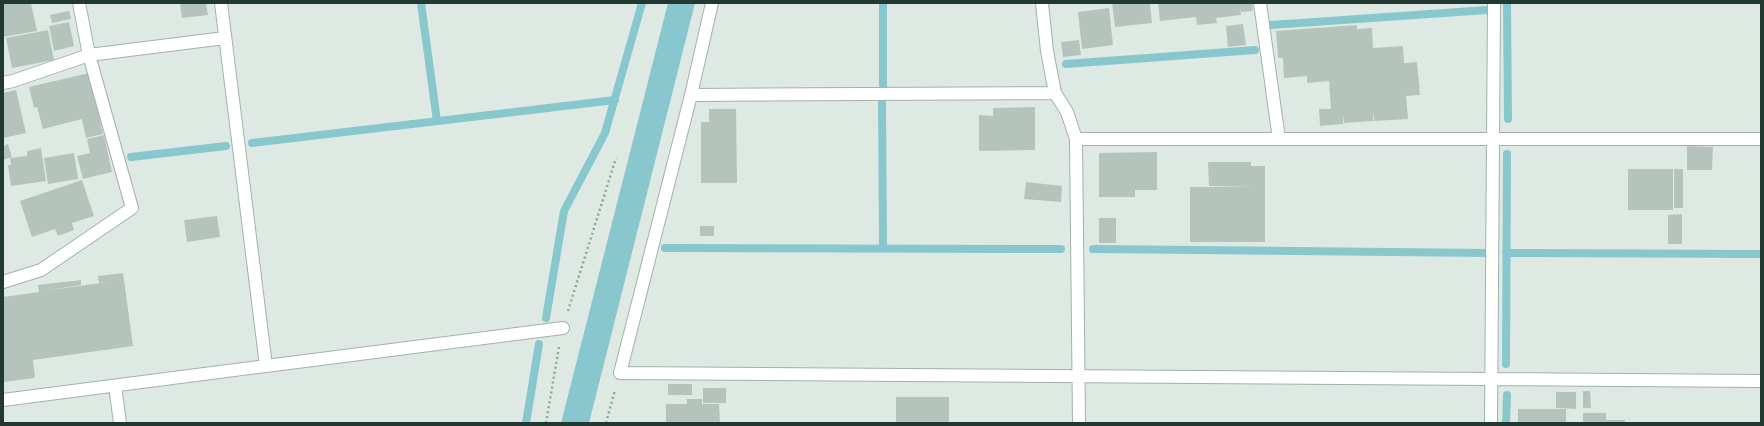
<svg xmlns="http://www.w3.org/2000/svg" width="1764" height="426" viewBox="0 0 1764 426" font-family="Signika,sans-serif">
	<rect width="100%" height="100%" fill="#dfe9e4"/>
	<!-- water -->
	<path fill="#88c7cd" d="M668 3H695L589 423H561Z"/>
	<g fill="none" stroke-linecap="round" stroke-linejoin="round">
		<!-- stream -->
		<path stroke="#88c7cd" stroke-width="8" d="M421 3 437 121
			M883 3V86
			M1507 3 1508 119
			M1271 25 1487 10
			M1066 64 1255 50
			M882 103 883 248
			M252 143 615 100
			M131 157 226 146
			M665 248 1061 249
			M1093 249 1487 253
			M1506 253 1761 254
			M546 318 564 211 605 133 642 3
			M1506 364 1507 154
			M526 423 539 344
			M1506 423 1507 395"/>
	</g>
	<!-- building -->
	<path fill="#b4c4bd" d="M3 3H31L37 31 3 37Z
		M180 3H206L208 15 182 18Z
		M1112 3H1150L1152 23 1115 27Z
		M1158 3H1252L1253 11 1241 12 1240 5 1241 15 1216 18 1217 23 1197 25 1196 17 1160 21Z
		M1109 8 1113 45 1082 49 1078 12Z
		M69 11 71 19 52 23 50 15Z
		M69 22 74 46 54 51 49 26Z
		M1243 24 1246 45 1228 47 1226 26Z
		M1357 25V29L1372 28 1373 48 1403 46 1404 63 1417 62 1420 95 1406 96 1408 119 1374 121 1373 111V121L1344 123 1343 114V124L1320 126 1319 109H1331L1329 81 1307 83V76L1284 78 1283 58H1278L1276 31Z
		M48 30 54 60 12 68 6 38Z
		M1079 40 1081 55 1063 57 1061 42Z
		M89 73 103 134 86 138 82 119 43 129 37 107 34 108 29 87Z
		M16 90 26 133 3 138V93Z
		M1035 107V150L979 151V115L993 116V108Z
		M709 109H736L737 183H701V122H709Z
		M104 135 112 172 83 179 77 156 90 153 87 139Z
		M8 144 12 157 3 160V146Z
		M1687 146 1713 147 1712 170H1687Z
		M41 148 46 181 11 186 8 165H11L10 158 27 156V151Z
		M1157 152V190H1135V197H1099V153Z
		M74 153 78 179 48 184 44 158Z
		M1208 162H1251V166H1265V242H1190V187H1252L1209 186Z
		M1628 169H1673V210H1628Z
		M1674 169H1683V208H1674Z
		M82 180 94 216 72 223 74 230 58 236 55 229 32 237 20 201Z
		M1026 182 1062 186 1061 202 1024 199Z
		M1682 214V244H1668V215Z
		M217 216 220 237 187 242 184 220Z
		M1099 218H1116V243H1099Z
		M700 226H714V236H700Z
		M123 273 133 346 33 360 35 378 3 382V297L39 292 38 285 81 280V285L43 291 115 281 99 283 98 276Z
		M668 384H692V395H668Z
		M703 388H726V403H703Z
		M1583 391H1590L1591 408H1583Z
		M1556 392H1576V409L1556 408Z
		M896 397H949V423H896Z
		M687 399H702V404H719L720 423H666V404H687Z
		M1518 409H1566V423H1518Z
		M1583 413H1606V420H1625V423H1583Z"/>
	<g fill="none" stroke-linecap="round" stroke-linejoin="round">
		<!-- minor casing -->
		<g stroke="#a2b1ab" stroke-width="14">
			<path id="minor" d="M712 3 691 95 620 373 1761 381
				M1042 3 1047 51 1055 93 1067 112 1076 139 1079 423
				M1260 3 1279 139
				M3 83 13 81 89 55 225 38
				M691 95 1055 93
				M1076 139H1761
				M3 282 41 270 132 208 89 55 79 3
				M266 366 563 328
				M115 386 120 423
				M3 400 266 366 221 3
				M1491 423 1494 3"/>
		</g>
		<!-- path -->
		<path stroke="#80ac9c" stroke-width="2.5" stroke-dasharray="2 3" stroke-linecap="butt" d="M568 311 616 158
			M546 423 559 347
			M606 423 615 390"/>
		<!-- minor -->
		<use href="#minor" stroke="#fff" stroke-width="12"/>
	</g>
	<!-- border -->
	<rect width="1764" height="426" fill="none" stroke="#213931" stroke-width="8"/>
</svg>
